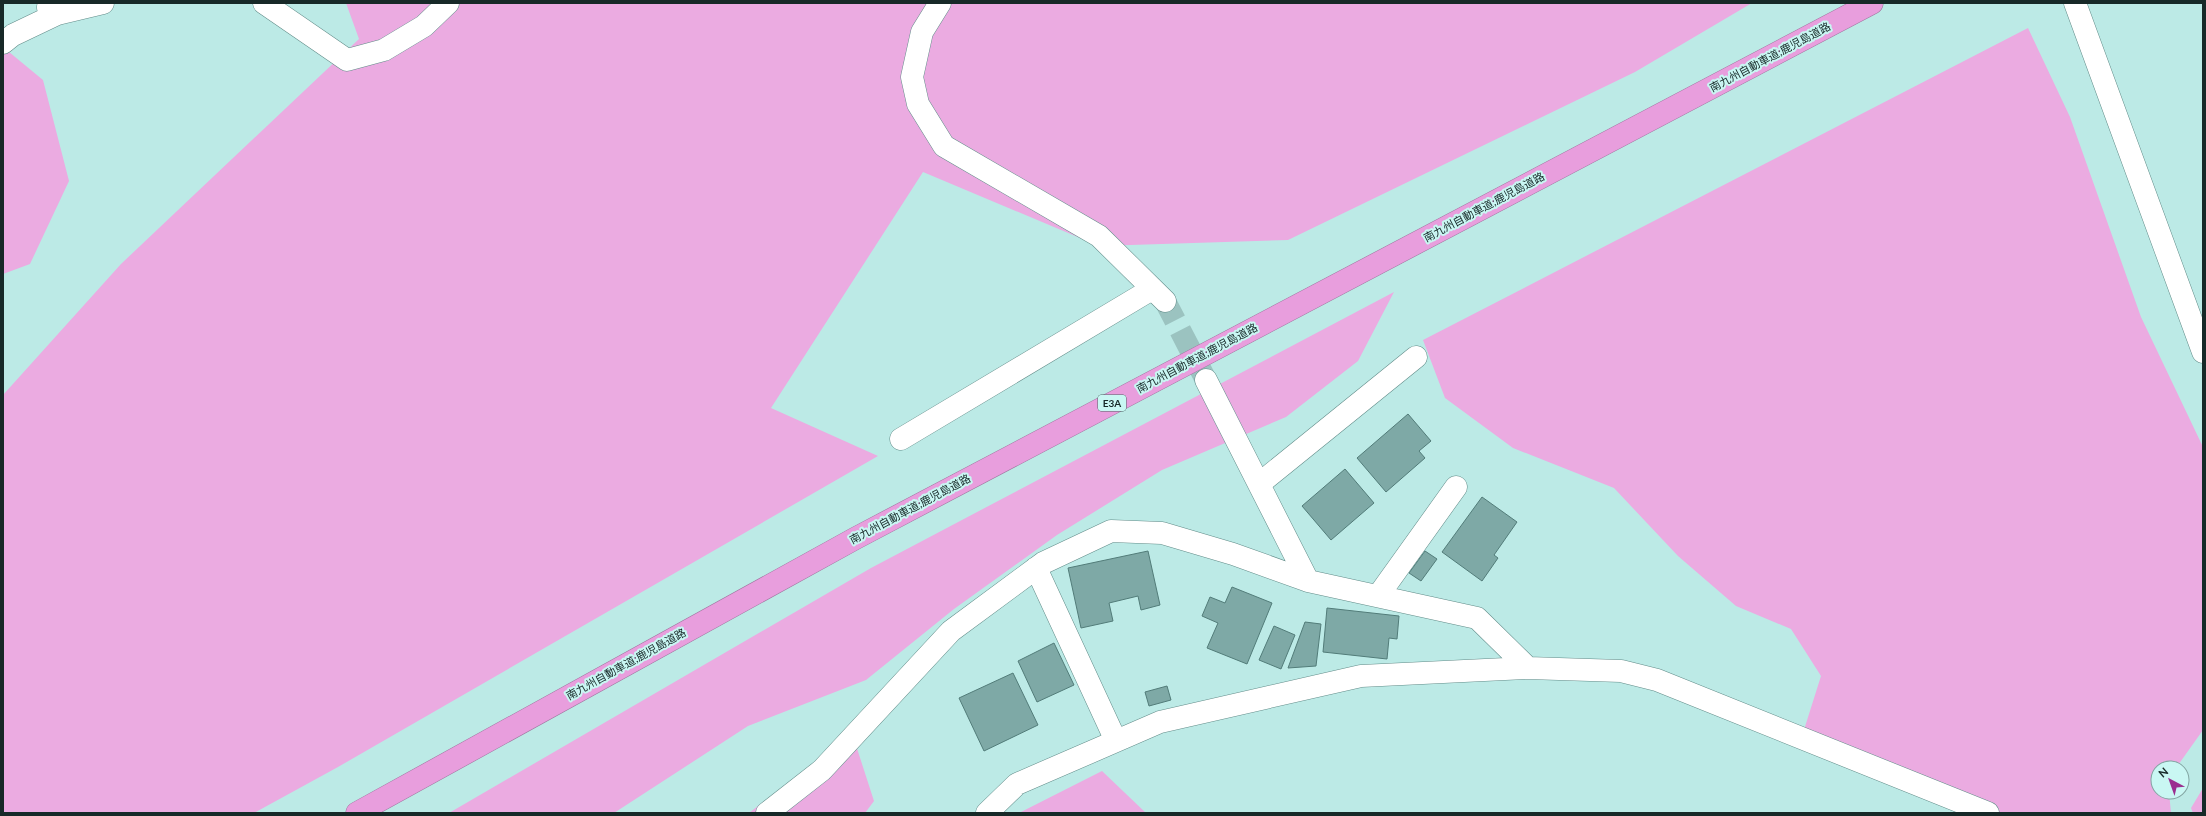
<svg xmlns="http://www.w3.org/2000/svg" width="2206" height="816" viewBox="0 0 2206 816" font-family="Lato,'Noto Sans JP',sans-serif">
	<rect width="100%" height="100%" fill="#bceae6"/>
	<!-- green -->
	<path fill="#ebabe1" d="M346 3H1752L1635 72 1288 240 1099 246 923 172 771 408 878 456 338 767 254 813H3V395L121 264 359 39Z
		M2028 28 2070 117 2141 317 2203 447V730L2176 768H2158V792H2169L2171 813H1964L1803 733 1821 676 1791 629 1736 606 1678 556 1614 488 1513 448 1445 398 1423 340Z
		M3 47 43 80 69 181 30 264 3 274Z
		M1394 292 1358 361 1286 417 1162 470 1057 535 954 609 866 680 748 726 614 813H449L871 568Z
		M852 733 874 801 865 813H749Z
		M1102 771 1146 813H1019Z
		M2203 788V813H2193L2191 808Z"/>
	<!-- building -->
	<path fill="#7ea9a6" stroke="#527c79" d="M1408 414 1431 441 1419 451 1425 458 1386 492 1357 458Z
		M1345 469 1374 503 1331 540 1302 506Z
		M1482 497 1517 522 1494 555 1498 558 1482 581 1442 552Z
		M1148 551 1160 605 1141 610 1138 596 1109 603 1113 621 1081 628 1068 568Z
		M1425 551 1437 559 1421 581 1409 573Z
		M1232 587 1272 603 1247 664 1207 648 1218 623 1202 616 1210 597 1225 603Z
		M1327 608 1399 616 1397 639 1389 638 1387 659 1323 652Z
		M1305 622 1321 624 1316 666 1288 668Z
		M1274 626 1295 635 1281 669 1259 660Z
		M1054 643 1074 685 1037 702 1018 661Z
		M1013 673 1038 725 984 751 959 698Z
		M1167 686 1171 700 1149 706 1145 692Z"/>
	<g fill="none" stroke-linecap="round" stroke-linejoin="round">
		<!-- street-tunnel -->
		<path stroke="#9bc3c0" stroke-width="22" stroke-dasharray="22 11" stroke-linecap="butt" d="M1165 301 1206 380"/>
		<!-- street casing -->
		<g stroke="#628c89" stroke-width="23">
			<path id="street" d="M49 3 48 7 57 14 103 3
				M264 3 347 60 384 50 424 26 448 3
				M940 3 922 32 912 77 918 104 944 146 1099 236 1165 301
				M2075 3 2203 352
				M3 43 13 35 57 14
				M1206 380 1308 581 1477 618 1528 668
				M901 439 1152 289
				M1259 484 1416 357
				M1036 568 1116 741
				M1378 596 1456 487
				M767 813 822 770 951 631 1043 563 1111 531 1162 533 1233 554 1308 581
				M987 813 1017 784 1160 722 1361 676 1528 668 1621 671 1657 680 1988 813"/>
		</g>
		<!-- highway casing -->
		<g stroke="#9f759e" stroke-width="23">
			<path id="highway" d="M357 813 856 538 1872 3"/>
		</g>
		<!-- street -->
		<use href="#street" stroke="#fff" stroke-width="22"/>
		<!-- highway -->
		<use href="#highway" stroke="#e89edd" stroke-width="22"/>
	</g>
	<g text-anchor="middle" stroke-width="4" stroke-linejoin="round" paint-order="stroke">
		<!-- shield labels -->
		<rect fill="#c9f7f3" stroke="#4c6765" stroke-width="1" x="1098" y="395" width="28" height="16" rx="3"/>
		<g font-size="10" font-weight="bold" fill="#172928">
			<text x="1112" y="407">E3A</text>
		</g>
		<!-- street labels -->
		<g font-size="11" fill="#172928" stroke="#c9f7f3">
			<text transform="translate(1770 57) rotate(-28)" y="4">南九州自動車道;鹿児島道路</text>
			<text transform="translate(1484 207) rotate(-28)" y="4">南九州自動車道;鹿児島道路</text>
			<text transform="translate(1197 358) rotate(-28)" y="4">南九州自動車道;鹿児島道路</text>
			<text transform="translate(910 509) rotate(-28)" y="4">南九州自動車道;鹿児島道路</text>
			<text transform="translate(626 664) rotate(-29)" y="4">南九州自動車道;鹿児島道路</text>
		</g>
	</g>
	<!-- border -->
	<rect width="2206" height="816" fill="none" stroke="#172928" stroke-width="8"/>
	<!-- north arrow -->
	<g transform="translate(2170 780) rotate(319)"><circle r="19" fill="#c9f7f3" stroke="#82a5a2"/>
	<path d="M0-3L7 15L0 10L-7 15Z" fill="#9a2f90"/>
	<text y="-6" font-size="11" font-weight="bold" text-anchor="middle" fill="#172928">N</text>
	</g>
</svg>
